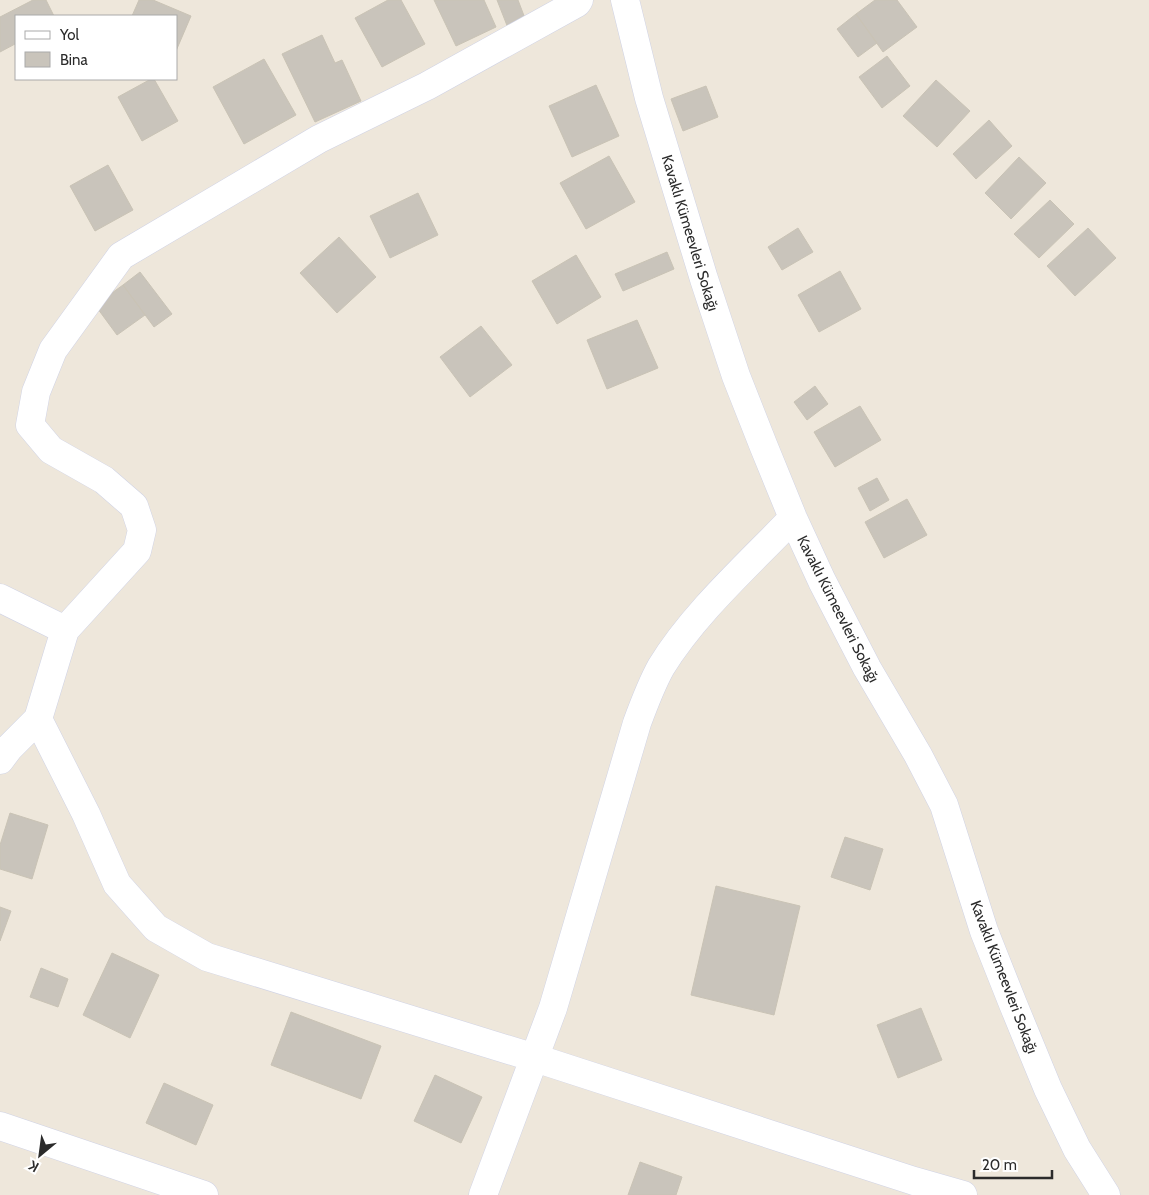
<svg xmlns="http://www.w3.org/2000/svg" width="1149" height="1195" viewBox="0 0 1149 1195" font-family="Cabin,sans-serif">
	<rect width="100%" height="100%" fill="#eee7db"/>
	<!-- building -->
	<path fill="#c9c4bb" stroke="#c9c3b5" d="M33 0H46L54 16H16V46L15 44 0 52V17Z
		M139 0H153L191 16 176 51V16H132Z
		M388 0H401L425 44 382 67 355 18Z
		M434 0H484L496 27 456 46Z
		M497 0H518L526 21 508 28Z
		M875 0H897L917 27 883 52 856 14Z
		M856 14 877 43 858 57 837 29Z
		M322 35 335 63 342 60 361 101 315 122 282 54Z
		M887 56 910 86 882 108 859 77Z
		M264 59 296 115 244 144 213 87Z
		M151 79H154L178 121 142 141 118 97Z
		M936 80 970 111 937 147 903 116Z
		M596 85 619 136 572 157 549 106Z
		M706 86 718 117 683 131 671 99Z
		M989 120 1012 146 976 179 953 154Z
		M609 156 635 202 586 229 560 183Z
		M1019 157 1046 183 1011 219 985 193Z
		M108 165 133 210 95 231 70 186Z
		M418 193 438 235 390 258 370 216Z
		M1050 200 1074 224 1039 258 1014 234Z
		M798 228 813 252 782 270 768 247Z
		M1088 228 1116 258 1075 296 1047 266Z
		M339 237 376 277 337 313 300 273Z
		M667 252 674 269 623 291 615 274Z
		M576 255 601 297 557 324 532 281Z
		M840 271 861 309 819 332 798 295Z
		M140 272 172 314 154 327 123 285Z
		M123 285 145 315 117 335 95 305Z
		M637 320 658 368 607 389 587 340Z
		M481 326 512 365 470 397 440 357Z
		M815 386 828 404 807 420 794 402Z
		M860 406 881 440 835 467 814 432Z
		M877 478 889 500 870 511 858 488Z
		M907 499 927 535 884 558 865 522Z
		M10 813 48 825 32 879 0 869V845Z
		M845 837 883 849 870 890 831 877Z
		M716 886 800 906 774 1015 691 995Z
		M0 907 11 911 0 941Z
		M112 953 159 975 130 1038 83 1015Z
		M41 968 68 979 58 1007 30 997Z
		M921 1008 942 1060 898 1078 877 1025Z
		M291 1012 381 1046 361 1099 271 1065Z
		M435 1075 482 1097 461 1143 414 1121Z
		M164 1083 213 1105 196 1145 146 1123Z
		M640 1162 682 1177 676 1195H628Z"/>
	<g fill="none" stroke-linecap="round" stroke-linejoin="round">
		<!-- street casing -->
		<g stroke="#d0d3e5" stroke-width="29">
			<path id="street" d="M625 0 649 98 704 279 736 376 764 447 793 518 822 581 867 668 918 755 944 805 984 931 1013 1004 1048 1089 1077 1149 1106 1195
				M0 598 65 630
				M38 719 86 814 117 884 156 928 207 957 535 1058 914 1181 963 1195
				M0 760 9 748 38 719 65 630 137 551 142 530 134 506 104 480 51 450 30 425 36 392 53 350 121 256 319 139 427 86 577 3 579 0
				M0 1126 204 1195
				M483 1195 553 1008 637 723C644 704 651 685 661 667 694 613 749 564 793 518"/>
		</g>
		<!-- street -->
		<use href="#street" stroke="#fff" stroke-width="28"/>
	</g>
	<g text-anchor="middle" stroke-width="5" stroke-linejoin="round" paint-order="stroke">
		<!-- street labels -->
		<g font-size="15" fill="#2b2b2b" stroke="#fff">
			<text transform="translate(690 233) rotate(73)" y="5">Kavaklı Kümeevleri Sokağı</text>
			<text transform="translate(838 609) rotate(63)" y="5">Kavaklı Kümeevleri Sokağı</text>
			<text transform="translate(1004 977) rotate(69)" y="5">Kavaklı Kümeevleri Sokağı</text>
		</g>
	</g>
	<!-- legend -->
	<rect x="15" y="15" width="162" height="65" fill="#ffffff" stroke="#aaaaaa"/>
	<rect x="25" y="31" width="25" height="8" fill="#ffffff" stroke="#aaaaaa"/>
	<text x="60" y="40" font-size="15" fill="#2b2b2b">Yol</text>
	<rect x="25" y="52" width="25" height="15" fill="#c9c4bb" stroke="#aaaaaa"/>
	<text x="60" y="65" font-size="15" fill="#2b2b2b">Bina</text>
	<!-- north arrow -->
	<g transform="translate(40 1155) rotate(209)" stroke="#ffffff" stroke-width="4" paint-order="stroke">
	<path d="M0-4L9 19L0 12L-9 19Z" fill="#2b2b2b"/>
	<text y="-8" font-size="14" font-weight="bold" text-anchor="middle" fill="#2b2b2b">K</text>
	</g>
	<!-- scale -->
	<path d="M974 1170v8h78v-8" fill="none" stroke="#2b2b2b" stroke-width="2.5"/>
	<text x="982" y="1170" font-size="15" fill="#2b2b2b" stroke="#ffffff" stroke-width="4" paint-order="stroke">20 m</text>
</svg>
